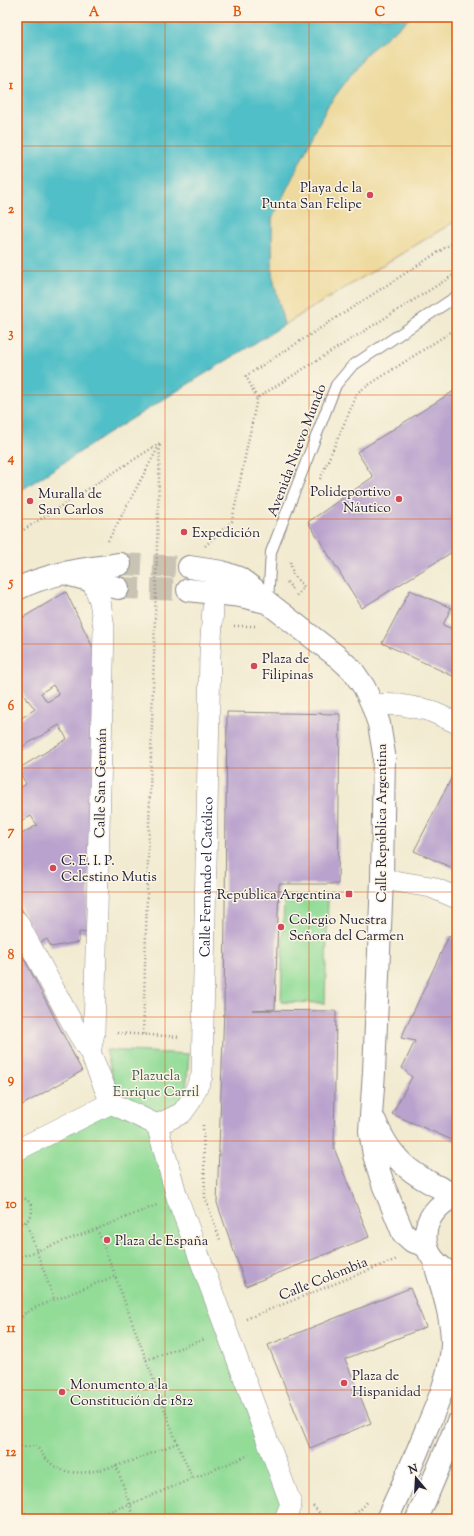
<svg xmlns="http://www.w3.org/2000/svg" width="474" height="1536" viewBox="0 0 474 1536" font-family="'Sorts Mill Goudy',serif">
	<rect width="100%" height="100%" fill="#fcf5e5"/>
	<filter id="ink" filterUnits="userSpaceOnUse"><feTurbulence type="fractalNoise" baseFrequency=".025" numOctaves="2"/><feDisplacementMap in="SourceGraphic" scale="8" xChannelSelector="R" yChannelSelector="G"/><feConvolveMatrix kernelMatrix="1 2 1 2 8 2 1 2 1" color-interpolation-filters="sRGB"/></filter>
	<filter id="wash" filterUnits="userSpaceOnUse"><feTurbulence type="fractalNoise" baseFrequency=".012" numOctaves="4" result="noise"/><feDisplacementMap in="SourceGraphic" scale="16" xChannelSelector="R" yChannelSelector="G"/><feGaussianBlur stdDeviation="0.9" result="paint"/><feColorMatrix in="noise" values="0 0 0 0 0 0 0 0 0 0 0 0 0 0 0 0 0 1.4 0 .05"/><feComposite in="paint" operator="in"/></filter>
	<g filter="url(#wash)">
		<rect width="100%" height="100%" fill="#f2ebd1"/>
		<!-- green -->
		<path fill="#93dc98" stroke="#5a7f6a" d="M284 897 328 898 325 1003 281 1002Z
			M106 1050 189 1054 185 1103 164 1117 118 1099Z
			M111 1103 157 1125 291 1504 283 1519H17V1150Z"/>
		<!-- sand -->
		<path fill="#eeda9e" stroke="#887e6c" d="M411 17H457V220L284 325 272 274V219L294 170 327 107 367 52Z"/>
		<!-- water -->
		<path fill="#51bfc7" stroke="#3a7081" d="M17 17H411L367 53 327 107 272 219V274L284 325 109 433 17 493Z"/>
		<g id="blocks">
			<!-- building -->
			<path fill="#b9a2cd" fill-rule="evenodd" d="M457 389V549L362 608 308 522 373 477 357 452Z
				M410 590 451 608 443 625 457 631V678L382 643Z
				M66 592 98 658 87 933 79 932V942L51 947 47 939 39 943 17 900V825L22 834 37 825 31 816 17 824V790L26 784 18 769 67 739 59 725 17 750V721L35 709 28 700 27 701 22 691 17 694V621ZM53 685 59 695 47 702 41 693Z
				M227 712 340 714 338 884H279L275 1009 252 1010 336 1011 334 1148 369 1237 246 1286 217 1203 224 1009Z
				M457 767V870L414 851Z
				M449 936 457 940V1142L392 1114 412 1077 402 1068 415 1041 401 1038Z
				M17 945 82 1071 17 1108Z
				M410 1288 426 1327 345 1359 371 1423 310 1448 268 1345Z"/>
		</g>
	</g>
	<g filter="url(#ink)">
		<use href="#blocks" fill-opacity="0" stroke="#8a8686" stroke-width="1"/>
		<g fill="none" stroke-linecap="round" stroke-linejoin="round">
			<!-- secondary-tunnel -->
			<path stroke="#c8c3b3" stroke-width="22" stroke-dasharray="22 11" stroke-linecap="butt" d="M120 564 189 567
				M118 588 188 590"/>
			<!-- lane casing -->
			<g stroke="#8a8686" stroke-width="12">
				<path id="lane" d="M268 602 271 552 336 385 352 366 457 296"/>
			</g>
			<!-- street casing -->
			<g stroke="#8a8686" stroke-width="22">
				<g id="street">
					<path d="M92 580 100 601 104 628 94 1033 90 1052 111 1103"/>
					<path d="M372 704 401 705 428 710 457 723"/>
					<path d="M382 879 431 887 457 898"/>
					<path d="M17 921 76 1030 90 1052"/>
					<path id="s1" d="M157 1125 182 1113 190 1102 202 1076 210 654 213 608"/>
					<path d="M17 1150 111 1103 157 1125 177 1197 291 1504 285 1519"/>
				</g>
			</g>
			<!-- secondary casing -->
			<g stroke="#8a8686" stroke-width="24">
				<path id="secondary" d="M189 567 222 572 239 578 254 589 267 602 339 658 353 671 364 687 372 704 379 724 384 754 382 879 374 1072 370 1131 374 1155 383 1184 403 1233 412 1241 427 1246
					M70 575 118 588
					M17 589C48 573 85 569 120 564
					M188 590 241 596 266 602
					M375 1121C393 1165 415 1176 457 1196
					M457 1196C416 1211 414 1261 457 1275
					M387 1519C401 1489 414 1460 426 1430 437 1405 452 1370 452 1343 452 1315 441 1286 434 1260
					M417 1519 457 1424"/>
			</g>
			<!-- path -->
			<path stroke="#8a8686" stroke-width="2.5" stroke-dasharray="1 3" stroke-linecap="butt" d="M257 398 246 376 457 240
				M320 479 358 392 457 328
				M17 534 160 443 143 1035
				M108 541 160 444
				M205 546 232 521 257 398 457 273
				M290 562 293 574 304 587 296 596
				M287 582 292 588 290 590
				M234 626H257
				M117 1033 180 1037
				M203 1125 205 1197 220 1240
				M17 1197C37 1197 37 1223 17 1224
				M26 1222 54 1299
				M97 1229 115 1275
				M17 1258 97 1229 157 1205
				M246 1319 397 1259
				M17 1323 24 1314 34 1308 115 1276 177 1443C149 1454 94 1479 65 1471 52 1468 43 1456 36 1445 30 1447 23 1449 17 1444
				M146 1360 205 1339
				M177 1443 193 1479
				M116 1465 135 1519
				M313 1506 324 1518C347 1519 353 1520 368 1501
				M17 1511 49 1519
				M85 1519 129 1505 249 1455
				M449 1519 455 1492"/>
			<!-- lane -->
			<use href="#lane" stroke="#fff" stroke-width="10"/>
			<!-- street -->
			<use href="#street" stroke="#fff" stroke-width="21"/>
			<!-- secondary -->
			<use href="#secondary" stroke="#fff" stroke-width="22"/>
		</g>
	</g>
	<!-- grid -->
	<path fill="none" stroke="#de560e" stroke-width="1" stroke-opacity="0.55" d="M165 17V1519M309 17V1519M17 146H457M17 271H457M17 395H457M17 519H457M17 644H457M17 768H457M17 892H457M17 1017H457M17 1141H457M17 1265H457M17 1390H457"/>
	<!-- markers -->
	<g fill="#d1495b" stroke="#fcf5e5" stroke-width="1.5">
		<circle cx="370" cy="195" r="4"/>
		<circle cx="399" cy="499" r="4"/>
		<circle cx="30" cy="501" r="4"/>
		<circle cx="184" cy="532" r="4"/>
		<circle cx="254" cy="666" r="4"/>
		<circle cx="53" cy="868" r="4"/>
		<rect x="345" y="890" width="8" height="8" rx="2"/>
		<circle cx="281" cy="927" r="4"/>
		<circle cx="107" cy="1240" r="4"/>
		<circle cx="344" cy="1383" r="4"/>
		<circle cx="62" cy="1392" r="4"/>
	</g>
	<g text-anchor="middle" stroke-width="3" stroke-linejoin="round" paint-order="stroke">
		<!-- poi labels -->
		<g font-size="14" fill="#22223b" stroke="#fcf5e5" text-anchor="start">
			<text x="362" y="192" text-anchor="end">Playa de la<tspan x="362" dy="16">Punta San Felipe</tspan></text>
			<text x="391" y="496" text-anchor="end">Polideportivo<tspan x="391" dy="16">Náutico</tspan></text>
			<text x="38" y="498">Muralla de<tspan x="38" dy="16">San Carlos</tspan></text>
			<text x="192" y="537">Expedición</text>
			<text x="262" y="663">Plaza de<tspan x="262" dy="16">Filipinas</tspan></text>
			<text x="61" y="865">C. E. I. P.<tspan x="61" dy="16">Celestino Mutis</tspan></text>
			<text x="341" y="899" text-anchor="end">República Argentina</text>
			<text x="289" y="924">Colegio Nuestra<tspan x="289" dy="16">Señora del Carmen</tspan></text>
			<text x="115" y="1245">Plaza de España</text>
			<text x="352" y="1380">Plaza de<tspan x="352" dy="16">Hispanidad</tspan></text>
			<text x="70" y="1389">Monumento a la<tspan x="70" dy="16">Constitución de 1812</tspan></text>
		</g>
		<!-- street labels -->
		<g font-size="14" fill="#22223b" stroke="#fcf5e5">
			<text transform="translate(296 450) rotate(-69)" y="5">Avenida Nuevo Mundo</text>
			<text transform="translate(100 783) rotate(-89)" y="5">Calle San Germán</text>
			<text transform="translate(381 823) rotate(-90)" y="5">Calle República Argentina</text>
			<text dy="5" stroke="none"><textPath href="#s1" startOffset="269">Calle Fernando el Católico</textPath></text>
			<text transform="translate(323 1278) rotate(-22)" y="5">Calle Colombia</text>
		</g>
		<!-- park labels -->
		<g font-size="14" fill="#445a57" stroke="#fcf5e5">
			<text x="156" y="1080">Plazuela<tspan x="156" dy="16">Enrique Carril</tspan></text>
		</g>
	</g>
	<!-- margin -->
	<rect width="474" height="1536" fill="none" stroke="#fcf5e5" stroke-width="44"/>
	<!-- north arrow -->
	<g transform="translate(416 1478) rotate(342)" stroke="#fcf5e5" stroke-width="3" paint-order="stroke">
	<path d="M0-3L7 15L0 10L-7 15Z" fill="#22223b"/>
	<text y="-6" font-size="11" font-weight="bold" text-anchor="middle" fill="#22223b">N</text>
	</g>
	<rect x="22" y="22" width="430" height="1492" fill="none" stroke="#de560e" stroke-width="1.5"/>
	<g font-size="13" text-anchor="middle" font-weight="bold" fill="#de560e">
		<text x="94" y="16">A</text>
		<text x="237" y="16">B</text>
		<text x="380" y="16">C</text>
		<text x="11" y="89">1</text>
		<text x="11" y="213">2</text>
		<text x="11" y="337">3</text>
		<text x="11" y="462">4</text>
		<text x="11" y="586">5</text>
		<text x="11" y="710">6</text>
		<text x="11" y="835">7</text>
		<text x="11" y="959">8</text>
		<text x="11" y="1083">9</text>
		<text x="11" y="1208">10</text>
		<text x="11" y="1332">11</text>
		<text x="11" y="1456">12</text>
	</g>
</svg>
